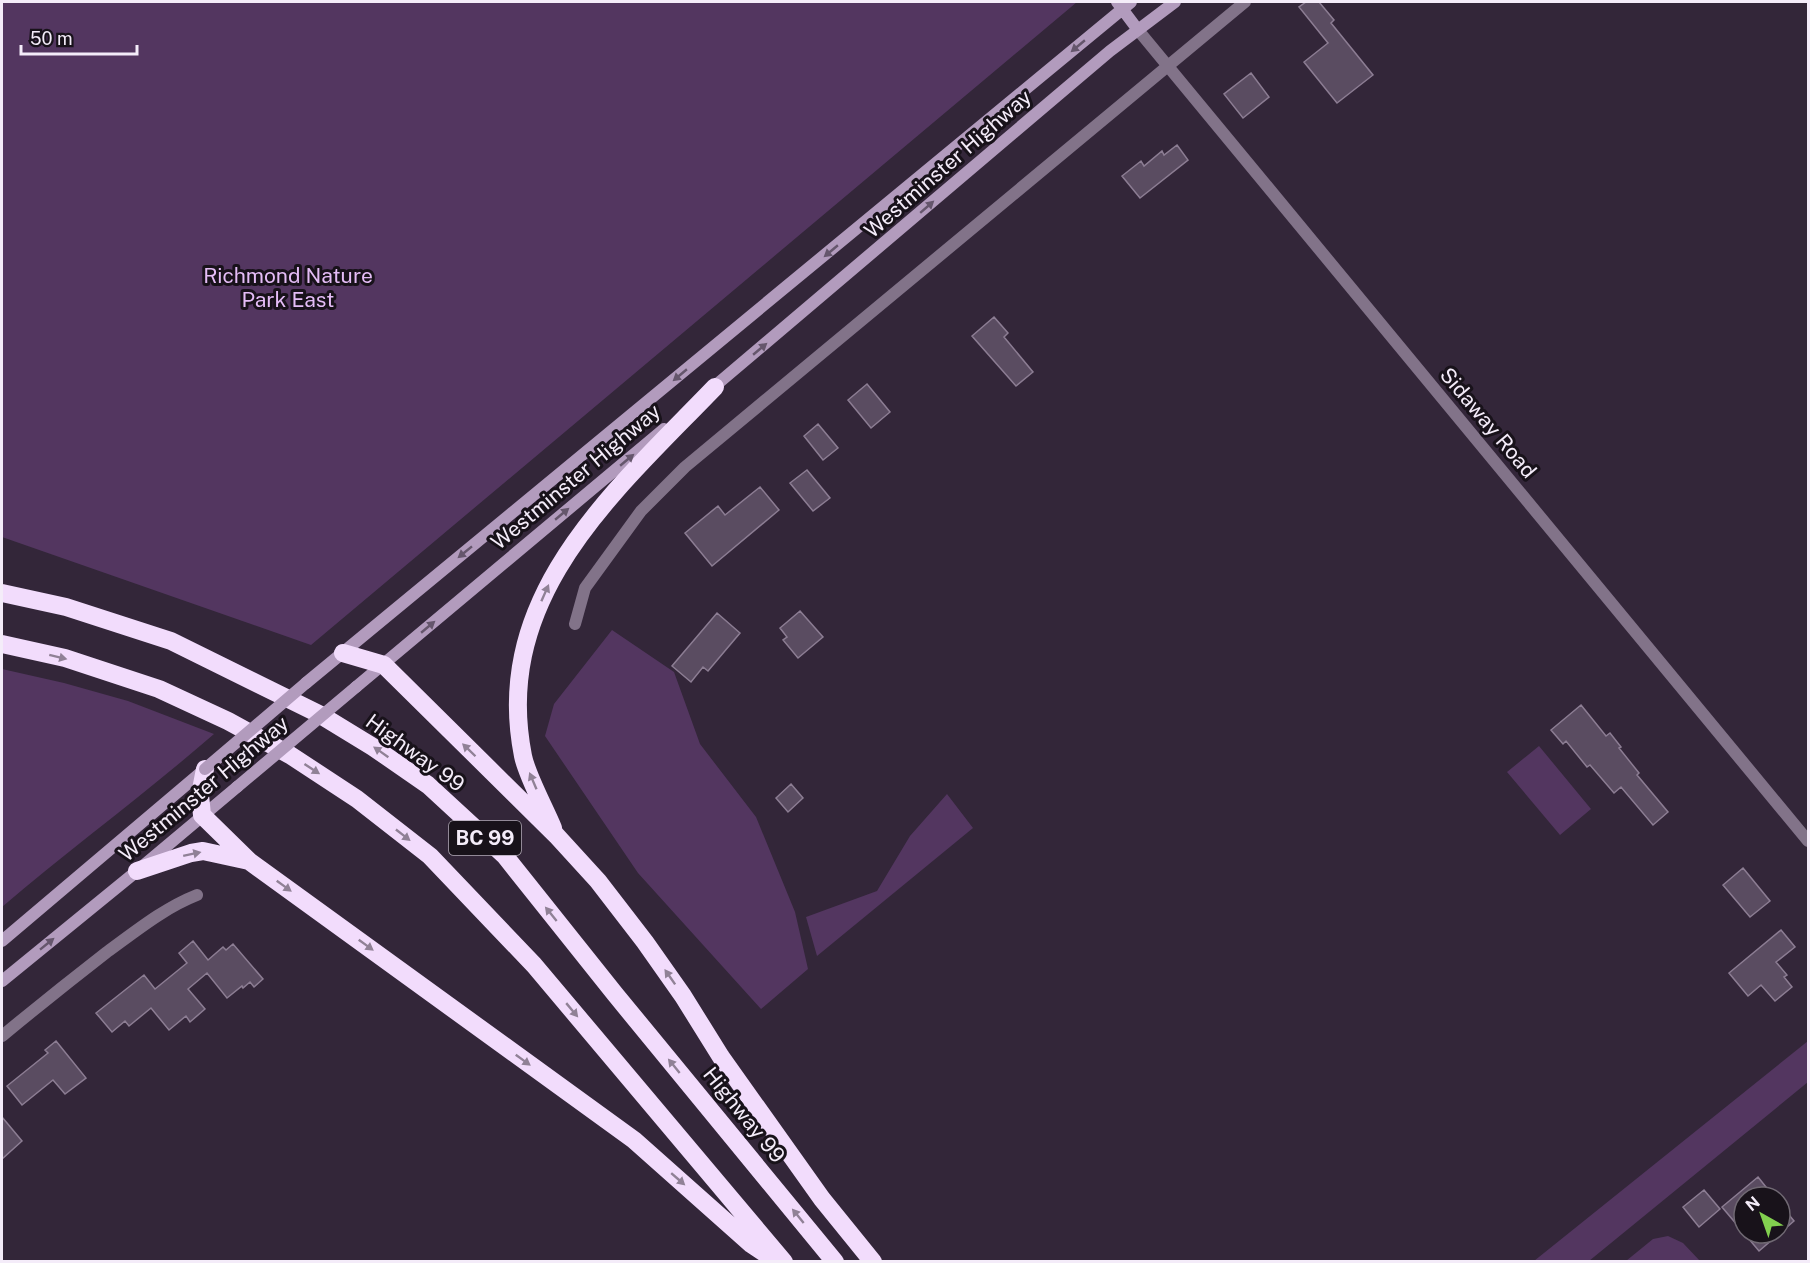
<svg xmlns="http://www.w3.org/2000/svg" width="1810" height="1263" viewBox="0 0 1810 1263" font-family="'Public Sans',sans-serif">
	<rect width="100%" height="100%" fill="#332639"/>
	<!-- green -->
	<path fill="#533660" d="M2 2H1077L311 645 2 537Z
		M612 630 674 672 700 744 756 817 795 912 808 969 761 1009 638 873 545 736 554 704Z
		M2 669 64 683 128 701 214 734C145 794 71 848 2 907Z
		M1539 746 1591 809 1560 835 1507 772Z
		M947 794 973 828 817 956 806 917 877 891 910 836Z
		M1808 1041V1082L1589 1261H1534Z
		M1668 1236 1683 1243 1700 1261H1626L1653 1239Z"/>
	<!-- building -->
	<path fill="#5a4c61" stroke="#8c7d93" stroke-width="1.5" d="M1306 2H1319L1334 20 1331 23 1373 75 1337 103 1304 62 1328 43 1299 7Z
		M1251 73 1269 97 1243 118 1224 94Z
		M1177 145 1188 160 1140 198 1122 176 1141 161 1144 166 1162 151 1164 155Z
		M994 317 1008 333 1004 337 1033 372 1016 386 972 336Z
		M867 384 890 412 871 428 848 400Z
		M818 424 838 448 823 460 804 436Z
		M807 470 830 498 813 511 790 483Z
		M760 487 779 510 712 566 685 533 718 506 725 515Z
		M800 611 823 637 798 658 783 640 787 637 780 628Z
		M717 613 740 633 708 671 703 667 691 682 672 666Z
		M1581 705 1606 736 1610 733 1621 747 1619 748 1639 773 1637 775 1668 812 1653 825 1621 787 1614 793 1590 765 1587 767 1566 741 1563 744 1551 730Z
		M791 784 803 798 788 812 776 798Z
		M1743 868 1770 901 1750 917 1723 885Z
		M1781 930 1795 947 1776 962 1787 975 1784 977 1792 987 1775 1001 1761 985 1748 996 1729 973Z
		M193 941 208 960 223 947 226 950 233 944 263 979 254 987 250 982 243 988 242 986 227 998 207 973 188 989 205 1009 190 1022 186 1016 169 1030 151 1008 129 1026 125 1021 112 1032 96 1013 144 975 155 989 187 963 179 953Z
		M56 1041 86 1078 65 1094 53 1080 22 1105 7 1086 48 1053 45 1050Z
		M2 1117 22 1141 2 1159Z
		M1758 1177 1774 1197H1744V1233H1780L1759 1251 1722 1207Z
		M1704 1190 1720 1209 1699 1227 1683 1207Z
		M1780 1204 1794 1221 1780 1233Z"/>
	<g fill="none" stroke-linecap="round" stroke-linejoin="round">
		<!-- street -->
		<path stroke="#827389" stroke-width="12" d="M1138 30 1808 841
			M575 624 585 588 641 511 685 467 1245 2
			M2 1036C36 1008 71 980 107 952 136 931 164 908 197 895"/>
		<!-- secondary -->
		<path stroke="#b29bbd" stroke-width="12" d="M1117 2 1138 30
			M709 391 1110 51 1175 2
			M306 683 1131 2
			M356 687 664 429
			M2 941 205 769
			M2 981 137 871 237 787"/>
		<!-- highway -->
		<path stroke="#f2dcfc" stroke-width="18" d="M2 593 66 607 171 641 319 714 373 747 428 785 505 856 615 994 835 1262
			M2 644 65 658 159 689 228 721 290 755 357 799 430 856 534 965 784 1262
			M343 653 384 665 556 835 598 881 645 942 683 996 721 1057 822 1199 873 1262
			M205 769 200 795 202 815 249 861 634 1140 751 1244 775 1260
			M553 828C545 808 527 776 523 756 491 595 615 491 715 387
			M137 871 191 853 203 851 249 861"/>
		<!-- secondary-bridge -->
		<path stroke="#b29bbd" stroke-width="12" d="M205 769 306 683
			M237 787 356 687"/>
	</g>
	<!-- one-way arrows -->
	<defs><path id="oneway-solid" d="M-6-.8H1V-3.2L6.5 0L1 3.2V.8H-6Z" transform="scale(1.5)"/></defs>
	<g fill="#65566c">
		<use href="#oneway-solid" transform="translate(1078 46) rotate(140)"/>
		<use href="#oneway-solid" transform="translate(927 207) rotate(-41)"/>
		<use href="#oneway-solid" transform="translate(831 251) rotate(140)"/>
		<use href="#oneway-solid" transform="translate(760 349) rotate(-40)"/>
		<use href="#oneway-solid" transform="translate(680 375) rotate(140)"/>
		<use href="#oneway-solid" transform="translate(627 460) rotate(-40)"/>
		<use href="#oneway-solid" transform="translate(562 514) rotate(-40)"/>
		<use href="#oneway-solid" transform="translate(465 552) rotate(141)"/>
		<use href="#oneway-solid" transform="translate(428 627) rotate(-40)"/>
		<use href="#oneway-solid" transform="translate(47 944) rotate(-39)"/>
	</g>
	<g fill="#908196">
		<use href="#oneway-solid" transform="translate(545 593) rotate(-66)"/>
		<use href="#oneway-solid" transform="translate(58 657) rotate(14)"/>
		<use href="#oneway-solid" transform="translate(469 750) rotate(-136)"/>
		<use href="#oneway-solid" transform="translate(381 752) rotate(-145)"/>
		<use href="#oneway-solid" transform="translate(312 769) rotate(33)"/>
		<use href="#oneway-solid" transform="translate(533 781) rotate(-113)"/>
		<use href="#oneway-solid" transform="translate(403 835) rotate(38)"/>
		<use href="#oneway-solid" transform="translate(192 854) rotate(-12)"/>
		<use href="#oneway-solid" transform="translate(284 886) rotate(36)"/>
		<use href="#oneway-solid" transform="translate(551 914) rotate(-129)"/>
		<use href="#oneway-solid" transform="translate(366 945) rotate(36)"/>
		<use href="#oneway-solid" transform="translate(670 977) rotate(-125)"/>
		<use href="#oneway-solid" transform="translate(572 1010) rotate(50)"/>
		<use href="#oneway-solid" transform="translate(523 1060) rotate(36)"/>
		<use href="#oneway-solid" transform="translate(674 1066) rotate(-129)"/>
		<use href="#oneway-solid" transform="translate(678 1179) rotate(41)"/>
		<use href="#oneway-solid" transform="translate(798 1216) rotate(-129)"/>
	</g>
	<g text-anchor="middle" stroke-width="6" stroke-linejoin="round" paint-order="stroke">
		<!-- shield labels -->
		<rect fill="#18121a" stroke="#b2abb6" stroke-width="1.5" x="449" y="821" width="72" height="34" rx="4.5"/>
		<g font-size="20" font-weight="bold" fill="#f4ecf9">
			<text x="485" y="845">BC 99</text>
		</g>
		<!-- street labels -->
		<g font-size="21" fill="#f4ecf9" stroke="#18121a">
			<text transform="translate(948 164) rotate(-41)" y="7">Westminster Highway</text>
			<text transform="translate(1488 423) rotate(50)" y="7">Sidaway Road</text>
			<text transform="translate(576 477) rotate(-40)" y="7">Westminster Highway</text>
			<text transform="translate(415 753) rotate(36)" y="7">Highway 99</text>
			<text transform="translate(204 789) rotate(-40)" y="7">Westminster Highway</text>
			<text transform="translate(744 1115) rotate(51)" y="7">Highway 99</text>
		</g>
		<!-- park labels -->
		<g font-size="21" fill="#e4bcf6" stroke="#18121a">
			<text x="288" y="283">Richmond Nature<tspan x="288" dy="24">Park East</tspan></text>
		</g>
	</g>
	<!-- border -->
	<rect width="1810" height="1263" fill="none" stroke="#f4ecf9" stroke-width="6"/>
	<!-- north arrow -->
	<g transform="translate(1762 1215) rotate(320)"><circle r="28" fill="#18121a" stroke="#706973" stroke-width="1.5"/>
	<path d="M0-4.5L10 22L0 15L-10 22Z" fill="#82d04f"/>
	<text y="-9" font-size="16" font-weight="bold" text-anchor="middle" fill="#f4ecf9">N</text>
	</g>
	<!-- scale -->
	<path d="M21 45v9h116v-9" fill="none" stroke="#f4ecf9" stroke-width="3"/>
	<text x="30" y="45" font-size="18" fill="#f4ecf9" stroke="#18121a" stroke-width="4.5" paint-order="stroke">50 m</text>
</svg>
